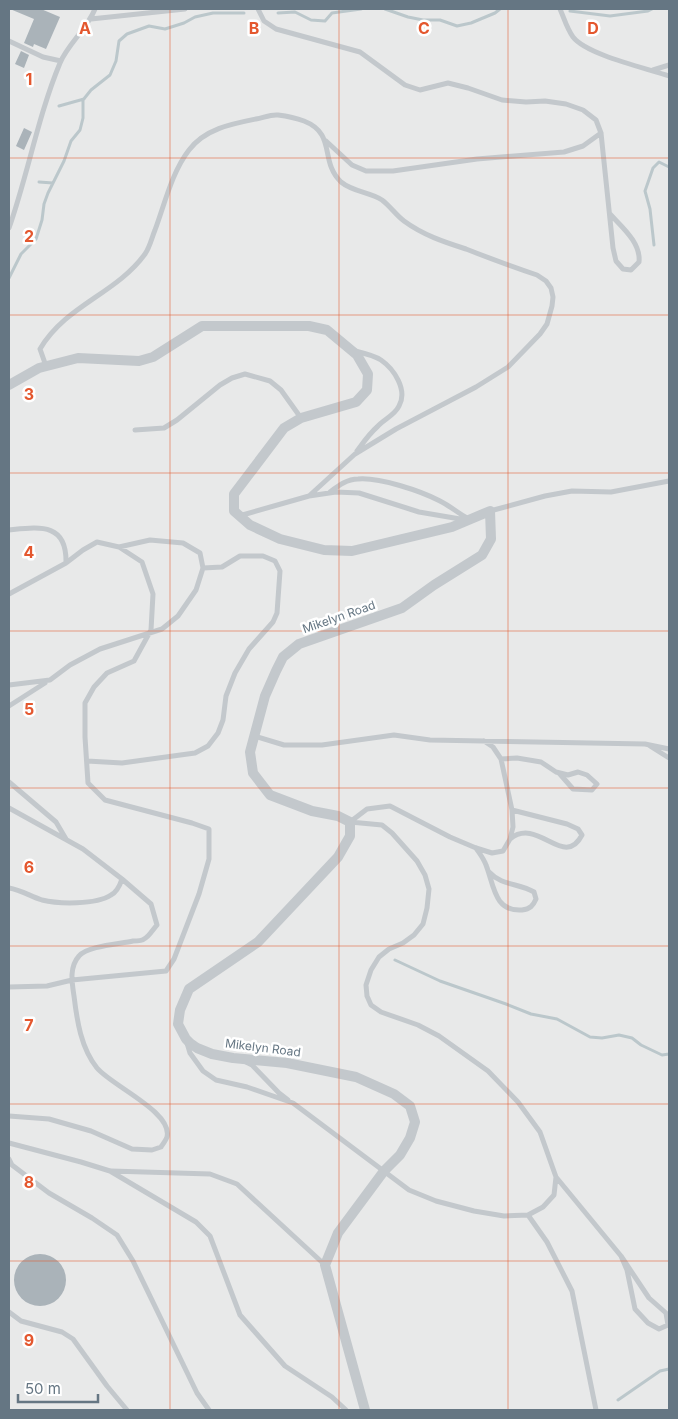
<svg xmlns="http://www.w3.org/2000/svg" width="678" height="1419" viewBox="0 0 678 1419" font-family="Inter,sans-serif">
	<rect width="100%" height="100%" fill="#fafaf8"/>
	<!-- built -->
	<path fill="#e8e9e9" d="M9 9H669V1410H9Z"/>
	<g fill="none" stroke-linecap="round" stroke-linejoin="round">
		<!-- stream -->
		<path stroke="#bbc7cb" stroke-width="3" d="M385 9 408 17 423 20H440L457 26 471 23 495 13 500 9
			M570 11 610 16 648 11 652 9
			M278 13 295 12 311 20 325 21 332 13 361 9
			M59 106 84 99
			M39 182 53 183
			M654 245 650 209 645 191 653 168 659 162 669 167
			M9 278 21 254 36 239 42 220 44 204 48 193 64 161 71 141 80 130 83 118V100L91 90 110 75 116 61 119 41 127 34 149 26 165 29 184 23 195 17 213 13H244
			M395 960 440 981 506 1004 531 1014 557 1019 590 1037 602 1038 619 1035 632 1038 641 1045 662 1055 669 1054
			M618 1400 660 1371 669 1369"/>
	</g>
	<!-- building -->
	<path fill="#aab3b9" d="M10 9H41L60 17 46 49 34 44 33 47 24 43 34 19Z
		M21 51 29 55 24 68 15 64Z
		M24 128 32 132 24 150 16 146Z
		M14 1280a26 26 0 1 1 52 0a26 26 0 1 1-52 0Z"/>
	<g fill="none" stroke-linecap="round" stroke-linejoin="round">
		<!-- service -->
		<path stroke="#c3c8cc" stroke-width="5" d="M258 9 264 21 276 29 360 52 405 85 420 90 448 83 468 88 502 100 526 102 545 101 566 104 583 110 596 120 601 133 613 248 616 261 623 269 631 270 639 262C641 243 623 228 610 214
			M560 9C564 18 567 29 573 37 587 55 646 68 669 76
			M91 19 185 9
			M9 41 43 57 61 61
			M653 70 669 65
			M326 141 352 165 366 171H393L477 159 564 152 583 146 601 133
			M9 228C28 174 38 116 60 63 68 44 87 29 95 9
			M355 351C363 353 373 355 381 360 394 369 408 390 399 406 395 415 383 420 377 427 369 434 363 443 357 451
			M46 366 40 349C66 305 116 294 145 254 150 247 152 237 155 230 165 203 172 172 189 150 205 129 231 124 256 119 263 118 271 114 278 115 286 116 296 118 304 121 337 134 319 161 341 182 353 192 370 192 382 200 390 206 396 215 404 221 423 235 444 242 466 249 489 258 513 267 537 275L546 281 551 288 553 297 552 306 547 324 540 334 508 367 476 387 396 429 355 454 309 496
			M135 430 164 428 177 420 220 385 232 378 245 374 270 381 281 390 301 418
			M330 492C338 486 347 479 358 479 379 477 421 491 440 501 450 506 458 513 467 518
			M490 511 545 496 572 491 611 492 669 481
			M239 516 309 496 336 492 359 493 419 512 466 520
			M9 530C39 527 67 522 66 563
			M9 594 66 563 83 550 97 542 119 547 142 562 153 594 151 630 134 661 107 673 94 687 85 703V737L88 783 105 800 192 823 209 829V859L199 894 174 959 166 971 72 980 47 986 9 987
			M9 685 50 680 70 665 100 649 162 629 178 616 196 590 203 568 200 553 183 543 150 540 119 547
			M9 706 45 683
			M254 736 284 745H322L394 735 430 740 645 744 669 749
			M650 746 669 758
			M501 759 517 758 541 762 556 772 568 775 578 772 587 775 597 784 592 790 573 789 559 773
			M87 761 122 763 195 753 208 746 218 733 223 720 226 696 235 673 249 649 273 622 277 613 280 571 275 561 263 556H240L222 567 203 568
			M9 782 56 822 66 839
			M9 808 83 849 122 879 151 904 157 925C153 929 149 937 144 939 142 941 136 941 133 941 120 944 87 946 79 956 69 967 72 983 74 996 77 1021 81 1048 97 1068 112 1086 173 1112 167 1137 166 1140 163 1144 161 1147L152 1150 132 1149 91 1131 49 1119 9 1116
			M350 822 367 809 390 806 450 837 476 848 492 853 503 851 510 839 513 827 512 810 501 759 493 747 484 741
			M510 839C538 816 564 870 582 835L578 829 567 824 512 810
			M476 848C480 854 484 859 486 865 494 885 494 912 522 910 530 909 533 906 536 899L534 892C519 883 502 886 489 872
			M9 888C21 890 30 896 42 900 58 904 96 905 111 895 117 892 120 885 122 879
			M187 1043 190 1053 203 1071 216 1080 247 1087 293 1103 409 1190 436 1201 474 1211 504 1216 528 1215 543 1207 554 1195 556 1177 540 1132 518 1102 488 1071 439 1036 418 1025 381 1012 371 1005 367 996 366 985 371 970 379 957 389 949 403 943 414 935 423 924 427 908 429 889 425 875 417 861 392 833 382 825 350 822
			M246 1062 252 1065 279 1093 288 1100
			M9 1143 81 1162 110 1171 196 1222 210 1236 240 1315 285 1366 332 1397 346 1410
			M9 1159 12 1165 49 1193 92 1218 117 1235 133 1261 197 1393 209 1410
			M111 1171 210 1174 237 1184 325 1265
			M556 1177 621 1256 649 1298 666 1313 668 1325 659 1329 648 1323 635 1309 627 1270 621 1256
			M528 1215 547 1242 572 1291 596 1410
			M9 1312 21 1321 62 1332 73 1339 107 1386 127 1410"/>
		<!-- minor -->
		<path stroke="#c3c8cc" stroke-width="10" d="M9 385 39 368 78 358 139 361 153 357 202 326H309L327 330 357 355 368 374 367 390 356 402 301 418 284 428 234 494V511L250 525 280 539 324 550 352 551 452 527 490 511 491 539 482 555 434 585 402 608 299 644 283 657 276 671 265 696 250 752 253 773 270 795 312 811 338 816 350 822V836L338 857 258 942 189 989 180 1010 178 1024 186 1039 190 1043 197 1048 212 1054 233 1058 287 1063 356 1077 394 1094 410 1106 415 1122 410 1138 400 1155 384 1171 338 1233 325 1265 365 1410"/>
	</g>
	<!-- grid -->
	<path fill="none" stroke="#e4572e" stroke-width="1" stroke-opacity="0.55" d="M170 9V1410M339 9V1410M508 9V1410M9 158H669M9 315H669M9 473H669M9 631H669M9 788H669M9 946H669M9 1104H669M9 1261H669"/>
	<g text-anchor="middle" stroke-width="5" stroke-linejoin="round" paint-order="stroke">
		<!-- street labels -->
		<g font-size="12" fill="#657683" stroke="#fff">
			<text transform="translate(339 617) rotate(-19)" y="4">Mikelyn Road</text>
			<text transform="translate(263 1048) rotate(7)" y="4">Mikelyn Road</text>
		</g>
	</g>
	<g font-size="16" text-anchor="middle" font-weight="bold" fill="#e4572e" stroke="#fff" stroke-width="5" stroke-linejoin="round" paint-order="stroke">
		<text x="85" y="34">A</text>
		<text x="254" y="34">B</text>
		<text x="424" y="34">C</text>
		<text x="593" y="34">D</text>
		<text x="29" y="85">1</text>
		<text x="29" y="242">2</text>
		<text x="29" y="400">3</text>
		<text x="29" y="558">4</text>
		<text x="29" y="715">5</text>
		<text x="29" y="873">6</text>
		<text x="29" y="1031">7</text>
		<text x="29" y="1188">8</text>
		<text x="29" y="1346">9</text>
	</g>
	<!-- border -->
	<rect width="678" height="1419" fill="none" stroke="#657683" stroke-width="20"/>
	<!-- scale -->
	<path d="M18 1394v8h80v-8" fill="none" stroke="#657683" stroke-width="2.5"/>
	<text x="25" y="1394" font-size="15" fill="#657683" stroke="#ffffff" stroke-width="4" paint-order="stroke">50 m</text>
</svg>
